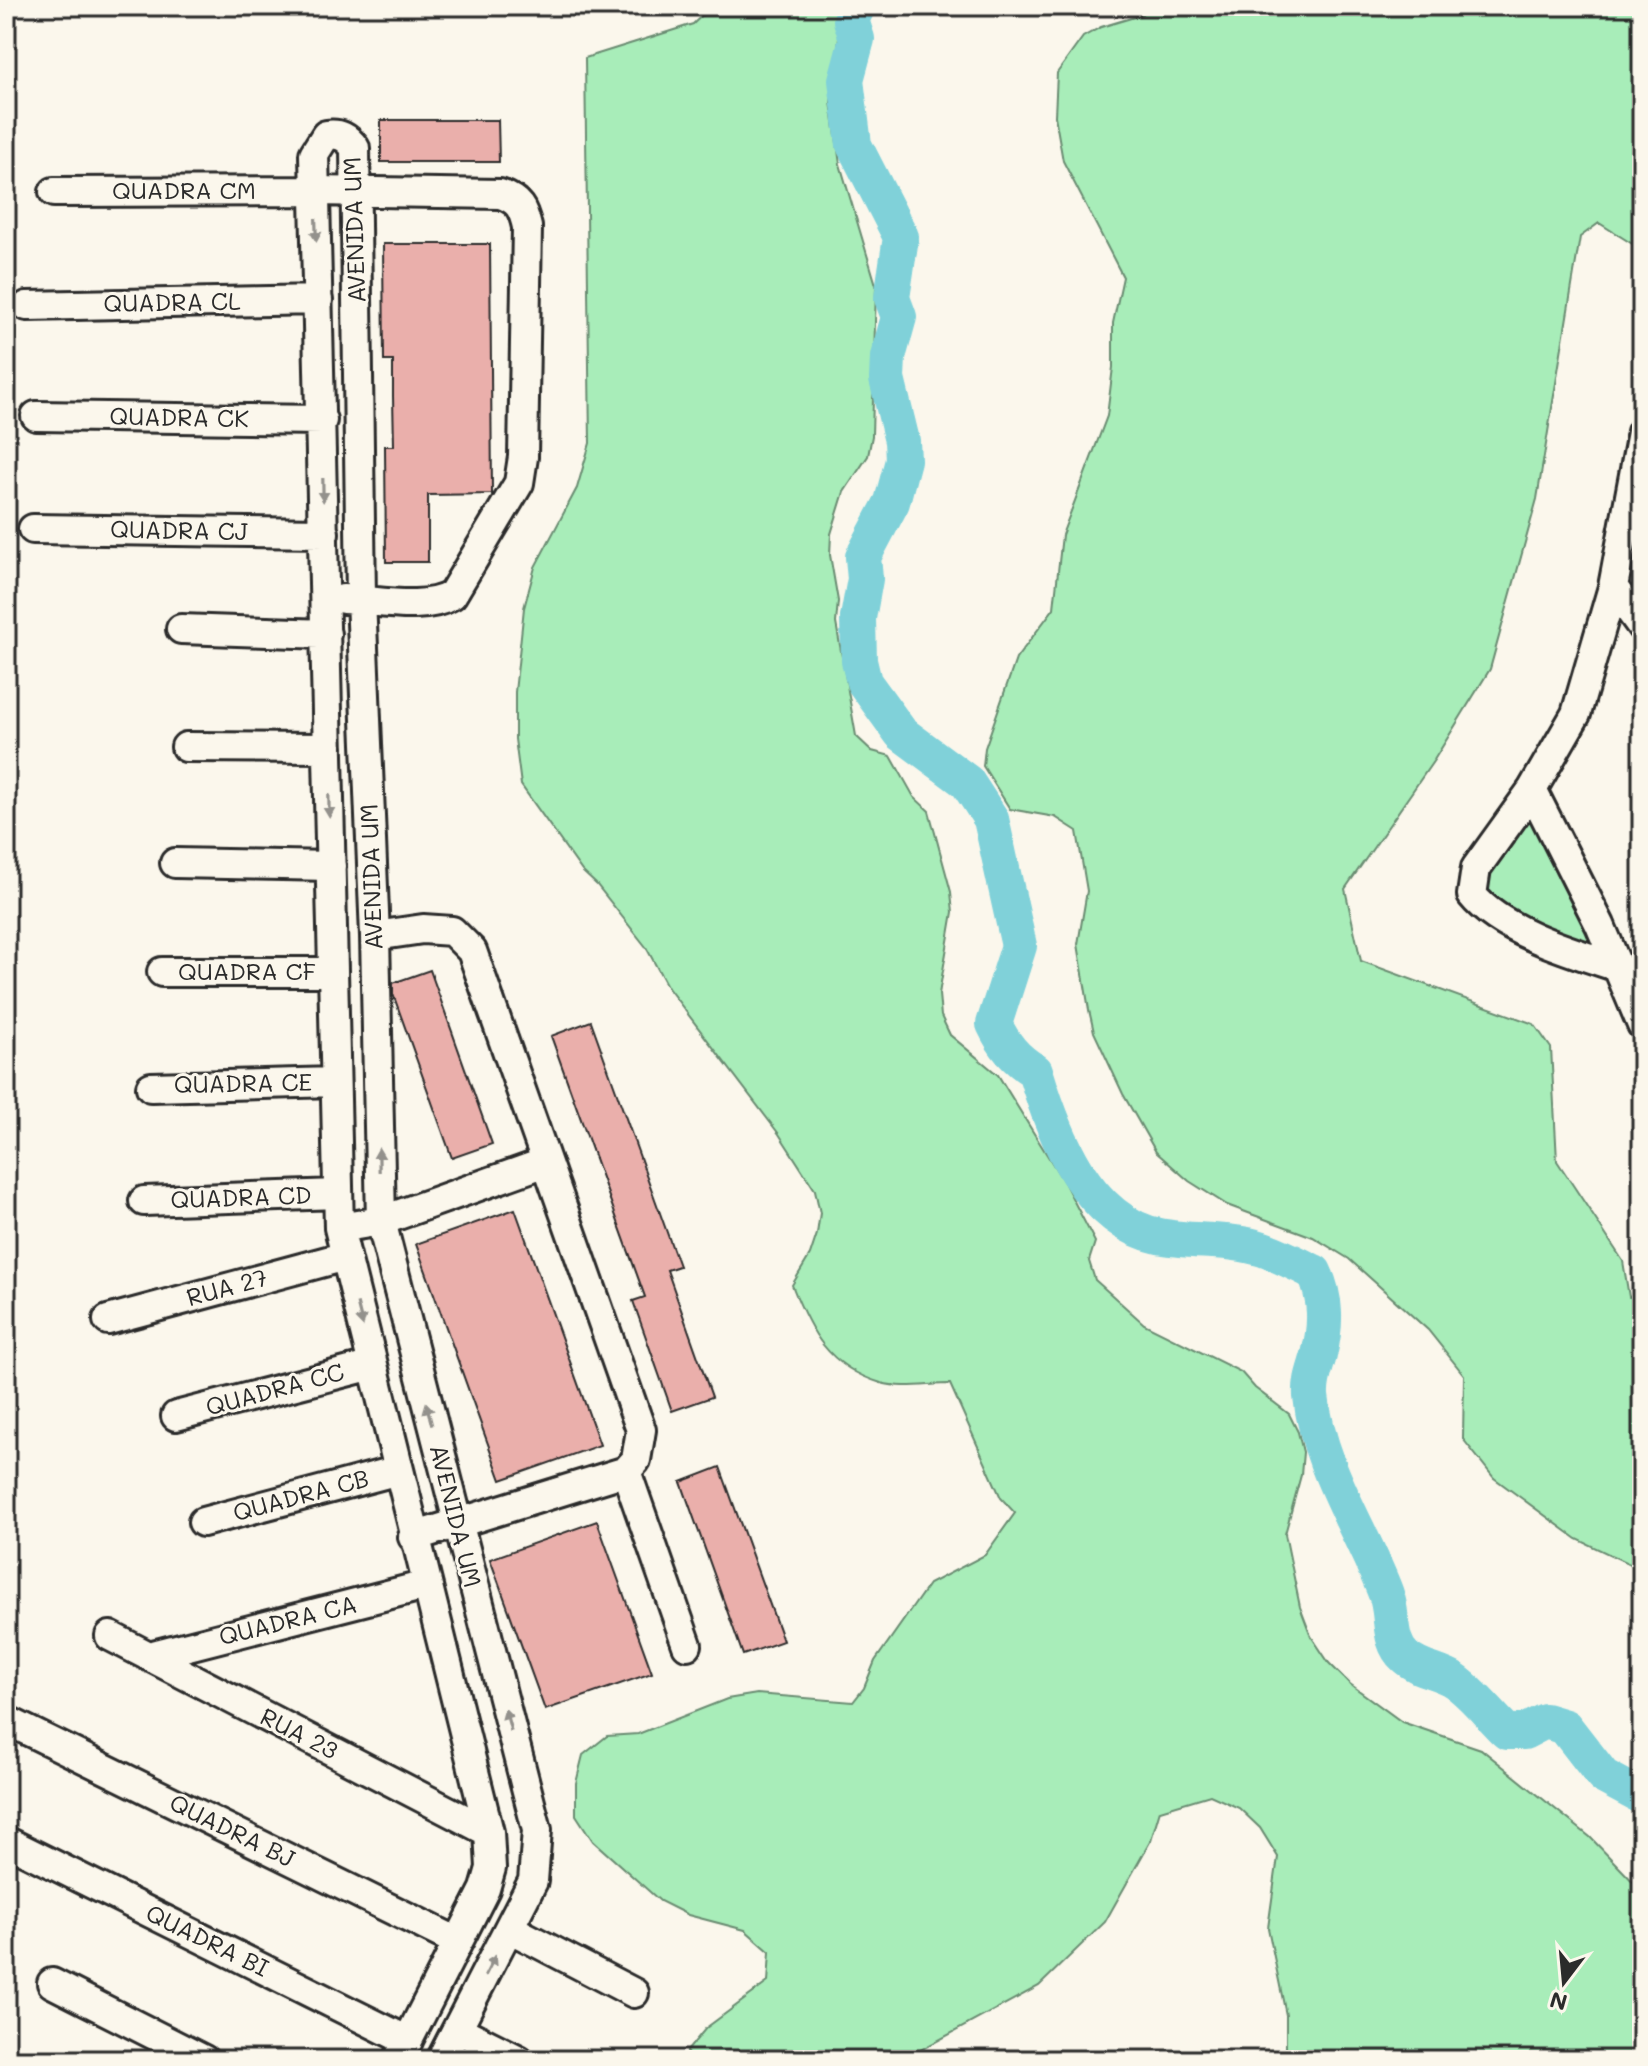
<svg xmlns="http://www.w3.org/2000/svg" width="1648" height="2066" viewBox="0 0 1648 2066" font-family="Mali,sans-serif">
	<rect width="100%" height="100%" fill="#fbf7ec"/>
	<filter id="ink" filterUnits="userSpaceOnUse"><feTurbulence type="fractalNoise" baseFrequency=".0125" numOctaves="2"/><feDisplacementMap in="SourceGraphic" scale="16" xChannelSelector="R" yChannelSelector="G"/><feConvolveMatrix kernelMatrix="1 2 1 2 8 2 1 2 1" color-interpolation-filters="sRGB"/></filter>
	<g filter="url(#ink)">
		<!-- green -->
		<path fill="#a8edb9" stroke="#6a8c72" stroke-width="2" d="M712 6H843L831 102 840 164 876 285 872 436 868 456 844 492 831 534 830 555 838 601 836 623 856 736 872 751 891 756 914 797 929 811 951 892 953 912 939 994 941 1016 950 1035 998 1075 1065 1184 1095 1242 1089 1261 1095 1280 1144 1324 1241 1372 1255 1388 1289 1414 1298 1432 1303 1452 1301 1475 1285 1534 1300 1607 1311 1636 1329 1663 1350 1684 1402 1722 1481 1749 1590 1837 1642 1891V2060H1286V2015L1268 1928 1278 1857 1260 1828 1239 1808 1210 1795 1160 1810 1151 1840 1105 1922 1039 1986 902 2060H688L687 2051 706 2028 768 1982 770 1952 745 1930 688 1915 660 1901 593 1841 576 1815V1783L583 1755 607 1736 638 1734 727 1699 757 1694 853 1702 864 1688 875 1661 929 1584 985 1555 1015 1513 1001 1498 950 1384C928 1384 902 1389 881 1383 828 1367 810 1331 792 1285L810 1255 817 1234 820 1213 815 1190 779 1134 668 988 646 947 597 885 582 871 521 785 515 739V692L524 608 535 567 577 488 590 443 585 58 693 24Z
			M1149 6H1642V250L1599 223 1580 237 1537 499 1490 669 1434 760 1345 889 1361 961 1534 1024 1551 1048 1557 1161 1623 1261 1629 1297 1642 1296V1570L1577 1539 1494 1478 1463 1439 1464 1375 1428 1330 1349 1259 1313 1237 1227 1205 1189 1181 1156 1152 1123 1094 1094 1032 1089 1010 1078 944 1087 891 1077 831 1055 817 1010 809 983 766 985 748 1016 659 1054 608 1062 535 1107 416 1113 367V323L1123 277 1063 161 1055 116 1057 73 1083 37 1101 27 1141 15Z
			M1532 817 1592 938 1587 943 1492 907 1482 875 1522 818Z"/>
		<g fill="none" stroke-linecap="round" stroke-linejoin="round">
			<!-- river -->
			<path stroke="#80d1d9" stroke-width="36" d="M858 6 851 20 857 39 846 80 854 145 901 237 892 298 899 317 888 357 887 379 902 441 903 460 892 502 863 557 865 579 858 618 859 661 864 682 901 733 967 782 991 819 1019 946 994 1024C1004 1045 1015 1059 1035 1071 1054 1134 1086 1221 1159 1236 1193 1243 1230 1238 1263 1249 1280 1255 1297 1264 1314 1272 1327 1299 1326 1326 1319 1355 1315 1370 1310 1380 1311 1396 1318 1467 1362 1530 1386 1594 1394 1616 1387 1640 1405 1657 1419 1670 1440 1671 1455 1681 1474 1694 1490 1716 1507 1732H1524L1545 1721 1565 1727 1603 1776 1642 1797"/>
		</g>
		<!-- building -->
		<path fill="#eaafab" stroke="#2b2b2b" stroke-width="2" d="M381 120H498L499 162H381Z
			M383 244H490L492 494 428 495V562H386L385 446H394L393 396V361H384Z
			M430 970 492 1144 452 1158 393 994V983Z
			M591 1021 679 1266 667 1270 712 1397 672 1411 633 1301 645 1297 551 1036Z
			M515 1209 600 1445 501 1480 416 1244Z
			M720 1467 783 1641 743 1655 681 1482Z
			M597 1521 652 1673 545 1710 490 1559Z"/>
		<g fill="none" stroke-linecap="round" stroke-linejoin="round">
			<!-- minor casing -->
			<g stroke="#2b2b2b" stroke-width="34">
				<path id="minor" d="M54 192 315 191 500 194C519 200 523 209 527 227L523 457 519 483 452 595C424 612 376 600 343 599
					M27 306 318 300
					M36 416 322 420
					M33 529 324 533
					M1613 587 1642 627
					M181 629 326 634
					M186 747 328 748
					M1532 790 1600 925 1642 1025
					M175 863 331 866
					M375 936 423 929 452 931 472 951 641 1430 636 1460 626 1471 413 1537
					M1615 966C1571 952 1501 931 1472 895L1476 868 1532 790 1576 714 1613 587 1642 432
					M162 972H333
					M151 1087 335 1082
					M144 1201 338 1194
					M339 1228 381 1221 546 1162
					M108 1320 346 1256
					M176 1416 373 1365
					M626 1471 687 1645
					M203 1522 399 1470
					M110 1636 489 1832
					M149 1656 426 1585
					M6 1720 458 1942
					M6 1841 408 2041
					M509 1928 634 1993
					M52 1983 204 2060
					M457 2029 519 2060
					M398 2060 485 1889 491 1868 489 1832 339 1228 314 154 326 135C340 133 347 137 355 148L361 599 375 936 381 1221 537 1830 533 1881 441 2060"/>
			</g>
			<!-- minor -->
			<use href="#minor" stroke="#fbf7ec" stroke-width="28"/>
		</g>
		<!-- one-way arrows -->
		<defs><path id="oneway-solid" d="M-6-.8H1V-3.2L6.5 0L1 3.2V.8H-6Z" transform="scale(2)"/></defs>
		<g fill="#93918c">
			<use href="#oneway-solid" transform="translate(316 230) rotate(88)"/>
			<use href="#oneway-solid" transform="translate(323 490) rotate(89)"/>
			<use href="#oneway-solid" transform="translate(329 806) rotate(89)"/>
			<use href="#oneway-solid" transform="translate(379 1160) rotate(-91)"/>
			<use href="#oneway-solid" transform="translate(360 1315) rotate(76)"/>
			<use href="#oneway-solid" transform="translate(429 1414) rotate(-104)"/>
			<use href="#oneway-solid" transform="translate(508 1720) rotate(-105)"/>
			<use href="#oneway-solid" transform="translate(490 1966) rotate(-63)"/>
		</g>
	</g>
	<g text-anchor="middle" stroke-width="6" stroke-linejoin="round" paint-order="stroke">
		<!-- street labels -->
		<g font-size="24" fill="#2b2b2b" stroke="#fbf7ec">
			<text x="184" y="199">QUADRA CM</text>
			<text transform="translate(355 230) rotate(-92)" y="8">AVENIDA UM</text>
			<text transform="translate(172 303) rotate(-1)" y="8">QUADRA CL</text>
			<text transform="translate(179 418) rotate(1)" y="8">QUADRA CK</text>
			<text transform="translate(179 531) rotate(1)" y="8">QUADRA CJ</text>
			<text transform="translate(372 877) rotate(-92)" y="8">AVENIDA UM</text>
			<text x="247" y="980">QUADRA CF</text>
			<text transform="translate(243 1084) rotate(-1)" y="8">QUADRA CE</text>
			<text transform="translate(241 1198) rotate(-2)" y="8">QUADRA CD</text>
			<text transform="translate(227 1288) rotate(-15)" y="8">RUA 27</text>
			<text transform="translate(275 1390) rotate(-15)" y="8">QUADRA CC</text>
			<text transform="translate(301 1496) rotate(-15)" y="8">QUADRA CB</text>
			<text transform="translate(455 1516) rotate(76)" y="8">AVENIDA UM</text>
			<text transform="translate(288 1621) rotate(-14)" y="8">QUADRA CA</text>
			<text transform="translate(299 1734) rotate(27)" y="8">RUA 23</text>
			<text transform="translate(232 1831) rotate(26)" y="8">QUADRA BJ</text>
			<text transform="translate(207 1941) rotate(26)" y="8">QUADRA BI</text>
		</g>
	</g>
	<!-- margin -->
	<rect width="1648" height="2066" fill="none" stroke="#fbf7ec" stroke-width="32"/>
	<rect x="16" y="16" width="1616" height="2034" fill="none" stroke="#2b2b2b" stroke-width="3" filter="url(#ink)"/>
	<!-- north arrow -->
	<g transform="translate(1564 1982) rotate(196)" stroke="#fbf7ec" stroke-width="6" paint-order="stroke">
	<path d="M0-6L14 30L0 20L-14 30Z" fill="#2b2b2b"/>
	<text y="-12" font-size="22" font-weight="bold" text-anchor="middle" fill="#2b2b2b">N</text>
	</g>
</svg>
